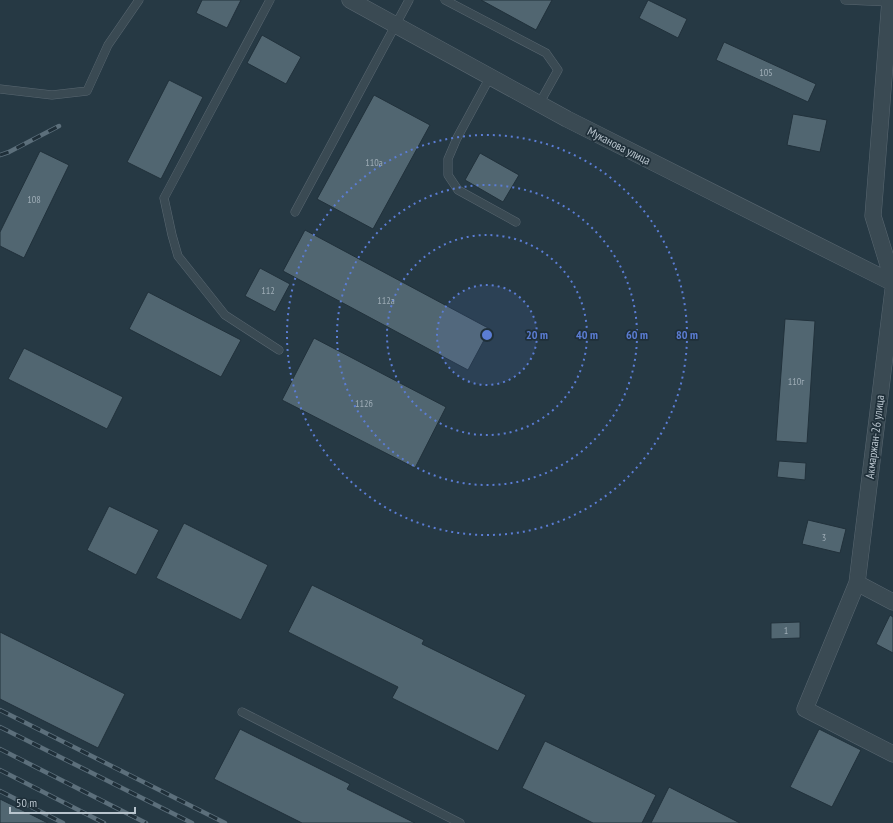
<svg xmlns="http://www.w3.org/2000/svg" width="893" height="823" viewBox="0 0 893 823" font-family="'PT Sans Narrow',sans-serif">
	<rect width="100%" height="100%" fill="#263944"/>
	<!-- building -->
	<path fill="#516671" stroke="#21313b" d="M202 0H241L227 28 196 13Z
		M481 0H552L536 30Z
		M648 0 687 19 678 38 639 18Z
		M262 35 301 57 286 84 247 63Z
		M724 42 816 84 808 102 716 60Z
		M169 80 203 97 161 179 127 162Z
		M374 95 430 125 373 229 317 199Z
		M793 114 827 120 820 152 787 145Z
		M40 151 69 165 24 258 0 246V232Z
		M480 153 519 175 503 202 465 180Z
		M305 230 490 329 468 370 283 271Z
		M260 268 290 284 275 312 245 296Z
		M148 292 241 340 221 377 129 329Z
		M785 319 815 321 807 443 776 441Z
		M314 338 446 407 415 468 282 400Z
		M24 348 123 397 107 429 8 379Z
		M779 461 806 463 805 480 777 477Z
		M109 506 159 530 136 575 87 550Z
		M808 520 846 529 840 553 802 544Z
		M184 523 268 565 241 620 156 578Z
		M312 585 424 640 422 644 526 695 498 751 392 698 398 687 288 632Z
		M890 615 893 617V653L876 644Z
		M800 622V638L771 639V623Z
		M0 632 125 694 98 748 0 699Z
		M240 729 350 784 347 789 415 823H302L214 779Z
		M819 729 861 750 832 807 790 787Z
		M545 741 656 795 642 823H593L522 788Z
		M669 787 740 823H651Z
		M0 799 48 823H0Z"/>
	<g fill="none" stroke-linecap="round" stroke-linejoin="round">
		<!-- lane casing -->
		<g stroke="#596771" stroke-width="9">
			<path id="lane" d="M270 0 164 198 172 235 178 256 225 315 279 350
				M445 0 546 53 558 70 539 104
				M845 0 890 2
				M490 77 457 138 448 159V175L458 190 516 222
				M0 89 52 95 87 91 108 45 139 0
				M295 212 409 0
				M242 712 460 823"/>
		</g>
		<!-- street casing -->
		<g stroke="#596771" stroke-width="17">
			<path id="street" d="M350 0 567 119 893 283
				M890 0 873 216 893 281
				M893 290 857 583 805 709 893 754
				M857 583 893 602"/>
		</g>
		<!-- lane -->
		<use href="#lane" stroke="#3a4a53" stroke-width="8"/>
		<!-- street -->
		<use href="#street" stroke="#3a4a53" stroke-width="16"/>
		<!-- rail casing -->
		<g stroke="#5c6f7b" stroke-width="4.5">
			<path id="rail" d="M0 155 9 152 59 126
				M0 710 225 823
				M0 727 192 823
				M0 749 146 823
				M0 770 104 823
				M0 791 63 823"/>
		</g>
		<!-- rail -->
		<use href="#rail" stroke="#1f2f39" stroke-width="3" stroke-dasharray="9" stroke-linecap="butt"/>
	</g>
	<!-- distance rings -->
	<circle cx="487" cy="335" r="50" fill="#5b7dd4" fill-opacity=".12"/>
	<g fill="none" stroke="#5b7dd4" stroke-width="2" stroke-dasharray="2 4">
		<circle cx="487" cy="335" r="50"/>
		<circle cx="487" cy="335" r="100"/>
		<circle cx="487" cy="335" r="150"/>
		<circle cx="487" cy="335" r="200"/>
	</g>
	<g text-anchor="middle" stroke-width="3.5" stroke-linejoin="round" paint-order="stroke">
		<!-- number labels -->
		<g font-size="10" fill="#9eacb6">
			<text x="766" y="76">105</text>
			<text x="374" y="166">110а</text>
			<text x="34" y="203">108</text>
			<text x="268" y="294">112</text>
			<text x="386" y="304">112а</text>
			<text x="796" y="385">110г</text>
			<text x="364" y="407">112б</text>
			<text x="824" y="541">3</text>
			<text x="786" y="634">1</text>
		</g>
		<!-- street labels -->
		<g font-size="12" fill="#b8c4cd" stroke="#1f2f39">
			<text transform="translate(619 146) rotate(27)" y="4">Муканова улица</text>
			<text transform="translate(875 437) rotate(-83)" y="4">Акмаржан-26 улица</text>
		</g>
	</g>
	<circle cx="487" cy="335" r="6" fill="#5b7dd4" stroke="#1f2f39" stroke-width="2"/>
	<g font-size="12" text-anchor="middle" font-weight="bold" fill="#5b7dd4" stroke="#1f2f39" stroke-width="3.5" stroke-linejoin="round" paint-order="stroke">
		<text x="537" y="339">20 m</text>
		<text x="587" y="339">40 m</text>
		<text x="637" y="339">60 m</text>
		<text x="687" y="339">80 m</text>
	</g>
	<!-- scale -->
	<path d="M10 807v6h125v-6" fill="none" stroke="#b8c4cd" stroke-width="2"/>
	<text x="16" y="807" font-size="12" fill="#b8c4cd" stroke="#1f2f39" stroke-width="3" paint-order="stroke">50 m</text>
</svg>
